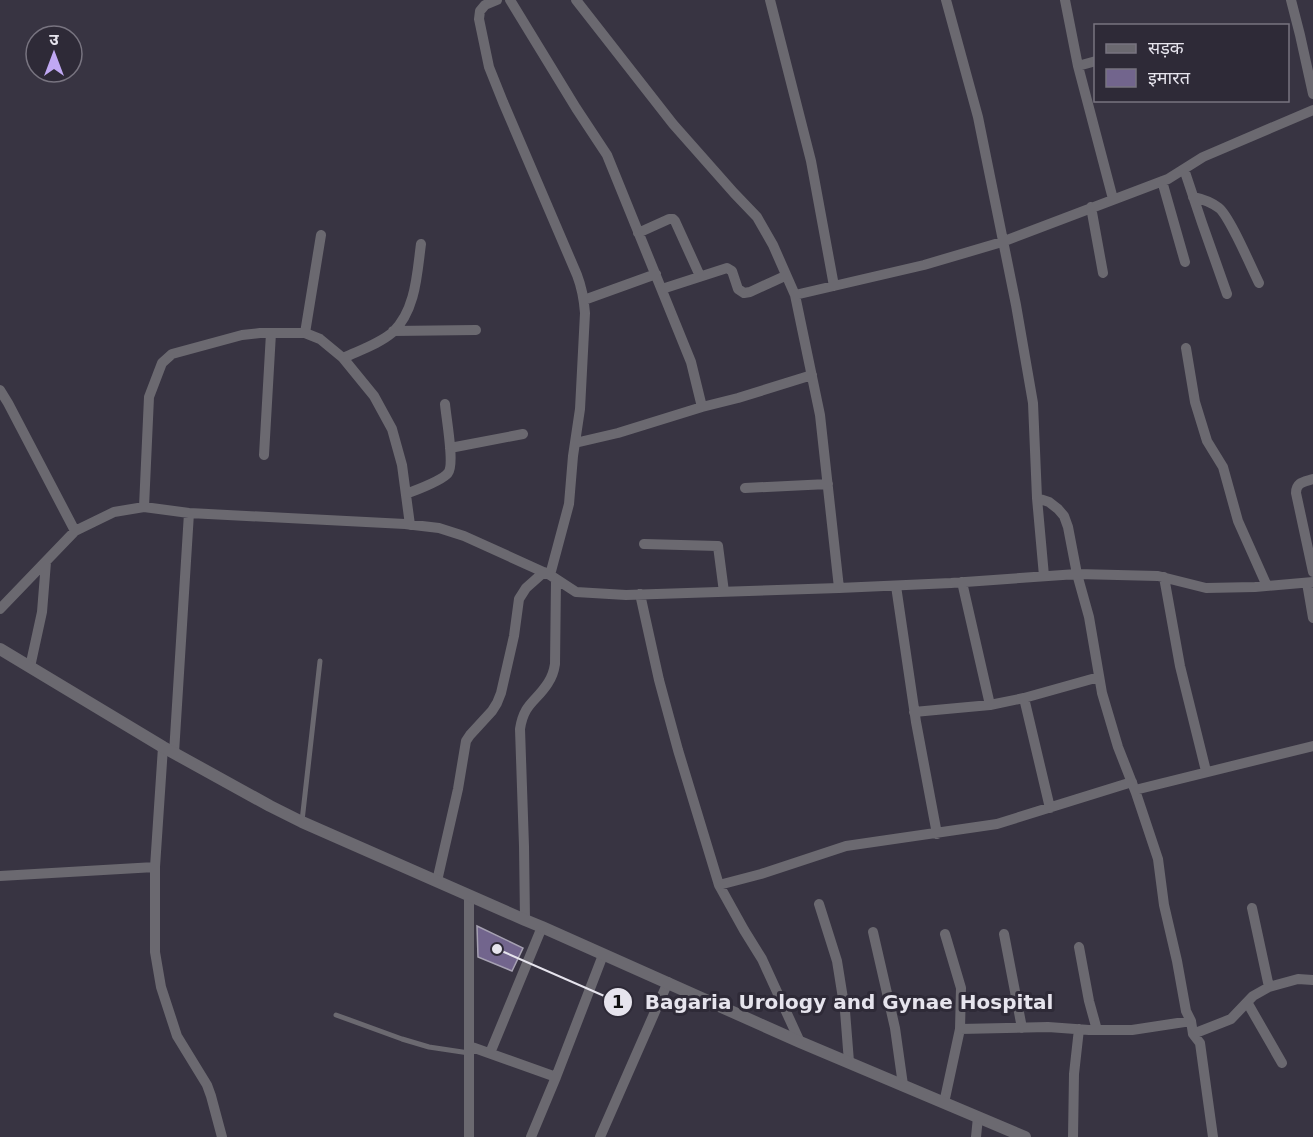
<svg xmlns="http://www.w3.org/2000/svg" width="1313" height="1137" viewBox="0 0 1313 1137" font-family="'DejaVu Sans','Noto Sans Devanagari',sans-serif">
	<rect width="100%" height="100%" fill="#383442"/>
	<!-- building -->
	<path fill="#72658d" stroke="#a6a1b2" stroke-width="1.5" d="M477 926 523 948 512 971 478 957Z"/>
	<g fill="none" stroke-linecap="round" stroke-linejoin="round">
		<!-- service -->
		<path stroke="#6b6970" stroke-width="5" d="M302 821 320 661
			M336 1015 402 1039 429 1047 469 1053"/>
		<!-- minor -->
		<path stroke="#6b6970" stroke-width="10" d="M497 0 485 5 480 11 479 19 489 67 503 102 577 275C582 288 584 299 585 313L580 409 573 456 569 504 550 575
			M510 0 576 108 607 155 691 362 702 407
			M576 0 673 124 734 193 757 217 773 245 795 295 820 415 839 588
			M770 0 811 161 834 286
			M946 0 978 117 1016 305 1033 403 1037 498 1044 576
			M1065 0 1078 66 1113 199
			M1291 0 1300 35 1313 94
			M1078 66 1096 61
			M1184 169 1202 223 1227 294
			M1162 181 1185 262
			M1193 197C1203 199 1211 202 1219 208 1230 217 1251 267 1259 283
			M1091 207 1103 273
			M638 233 669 219H673L675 221 700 276
			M662 289 727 268 732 271 738 289 744 293 750 292 785 276
			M795 295 924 265 1002 242 1168 179 1203 157 1313 110
			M584 300 656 274
			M393 331 476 330
			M305 333 321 235
			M1186 348 1195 402 1207 441 1223 467 1238 521 1267 586
			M343 358C360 350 379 344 393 332 416 310 417 273 421 244
			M0 390 8 403 75 531
			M575 443 618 433 702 407 738 398 812 375
			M450 448 523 434
			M264 455 271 333
			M1313 479C1304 482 1296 482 1296 493L1313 572
			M745 488 828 484
			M406 494C416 490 442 481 448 473 455 465 446 417 445 404
			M1037 498 1049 502 1058 509 1064 516 1068 527 1077 574 1089 617 1102 693 1118 747 1136 793 1158 859 1164 905 1177 961 1186 1011 1191 1021 1193 1034 1200 1043 1213 1137
			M410 525 402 465 392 429 374 396 343 358 320 339 305 333H260L242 335 172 354 162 363 149 397 144 507 189 513 405 524 439 528 464 536 550 575 576 592 626 595 839 588 951 583 1077 574 1158 576 1206 588 1255 587 1313 582
			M644 544 718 546 724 592
			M1164 577 1180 666 1206 771
			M962 582 990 705
			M1307 583 1313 618
			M896 586 916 722 937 834
			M640 594 659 680 678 750 719 885 744 930 762 959 800 1042
			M0 609 75 531 114 512 144 507
			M30 667 42 612 46 562
			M914 712 990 705 1024 698
			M163 747 155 867V952L161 987 177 1036 207 1085 211 1096 222 1137
			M174 753 189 513
			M1135 790 1313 746
			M1050 808 1024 698 1099 677
			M0 876 155 867
			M437 881 458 789 466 741 470 735 492 711 497 703 501 693 514 636 519 599 526 588 544 572
			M719 885 761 874 846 846 997 824 1132 782
			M819 904 837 961 845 1011 849 1062
			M1252 908 1269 987
			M525 920 524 846 520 729C524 703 536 702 548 683 552 677 554 671 555 664L556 580
			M873 932 895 1028 903 1085
			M1004 934 1022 1028
			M1079 947 1089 1001 1097 1030
			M1247 1002 1282 1063
			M960 1029 1048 1027 1089 1030H1132L1191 1021
			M1193 1034 1231 1019 1253 996 1269 987 1298 979 1313 980
			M469 1046 556 1077
			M490 1053 542 927
			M944 1103 960 1029 961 988 945 934
			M469 1137V896
			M531 1137 556 1077 603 955
			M600 1137 668 982
			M976 1137 978 1117
			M1073 1137 1074 1074 1079 1029"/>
		<!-- tertiary -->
		<path stroke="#6b6970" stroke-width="12" d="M0 649 163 747 270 806 302 822 525 920 542 927 800 1042 1025 1137"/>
	</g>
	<!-- callouts -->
	<path fill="none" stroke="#e6e4ed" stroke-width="2" d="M497 949L618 1002"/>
	<g fill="#e6e4ed" stroke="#2e2a37" stroke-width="2">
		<circle cx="497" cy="949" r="6"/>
		<circle cx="618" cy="1002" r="15"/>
	</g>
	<g font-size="18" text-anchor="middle" font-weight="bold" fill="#111">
		<text x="618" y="1008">1</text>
	</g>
	<g font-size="20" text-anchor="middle" font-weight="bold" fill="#e6e4ed" stroke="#2e2a37" stroke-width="6" stroke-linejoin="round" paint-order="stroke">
		<text x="849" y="1009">Bagaria Urology and Gynae Hospital</text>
	</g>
	<!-- legend -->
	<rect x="1094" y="24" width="195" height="78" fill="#2e2a37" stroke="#787480" stroke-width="1.5"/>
	<rect x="1106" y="44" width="30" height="9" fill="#6b6970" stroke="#787480" stroke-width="1.5"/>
	<text x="1148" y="54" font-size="18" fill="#e6e4ed">सड़क</text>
	<rect x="1106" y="69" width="30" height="18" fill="#72658d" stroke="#787480" stroke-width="1.5"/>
	<text x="1148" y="84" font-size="18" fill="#e6e4ed">इमारत</text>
	<!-- north arrow -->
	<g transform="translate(54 54)"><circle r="28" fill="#2e2a37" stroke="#787480" stroke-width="1.5"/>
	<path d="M0-4.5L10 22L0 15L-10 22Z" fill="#c0a8f3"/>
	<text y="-9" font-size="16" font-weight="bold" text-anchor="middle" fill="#e6e4ed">उ</text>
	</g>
</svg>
